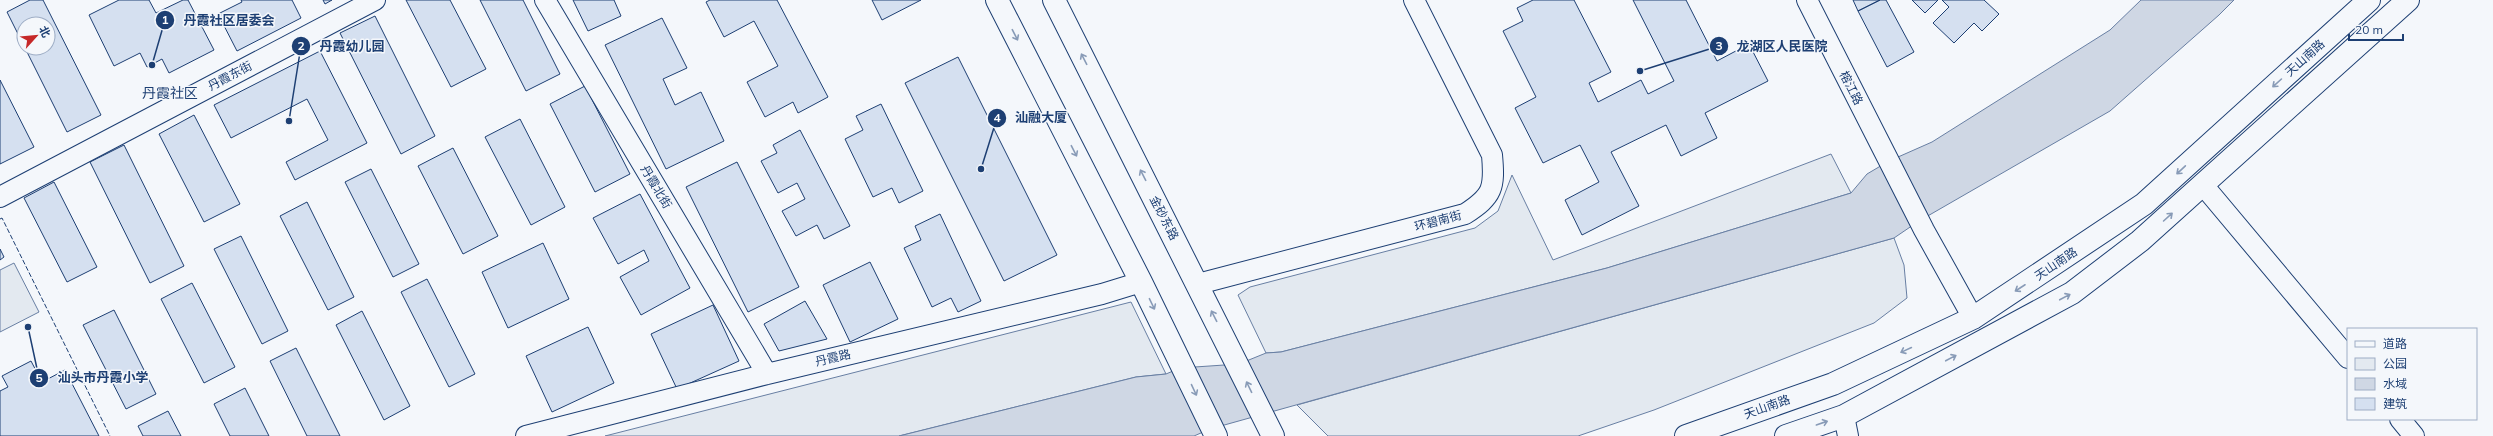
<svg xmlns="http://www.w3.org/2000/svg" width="2493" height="436" viewBox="0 0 2493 436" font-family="Mulish,'Noto Sans SC',sans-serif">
	<rect width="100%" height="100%" fill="#f4f7fb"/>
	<!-- green -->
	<path fill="#e3e9f0" stroke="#687fa3" d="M1831 154 1851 193 1607 268 1281 352 1266 353 1238 295 1250 287 1475 228 1498 211 1512 175 1553 260Z
		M1894 238 1904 265 1907 298 1874 323 1654 410 1578 436H1328L1297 405Z
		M14 263 39 312 0 332V270Z
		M1131 302 1166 374 1136 377 899 436H605Z"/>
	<!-- water -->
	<path fill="#cfd7e4" stroke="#687fa3" d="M2141 0H2234L2219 15 2110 111 1919 221 1894 238 1210 429 1194 436H899L1136 377 1166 374 1180 368 1239 364 1266 353 1281 352 1607 268 1851 193 1867 174 1889 161 1932 142 2110 30Z"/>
	<!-- building -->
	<path fill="#d5e0f0" stroke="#1d3f73" d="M30 0H43L101 115 67 132 25 48H48V24H24V46L7 12Z
		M119 0H149L156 13 183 0H188L214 50 169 73 162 59 147 67 140 53 114 66 89 15Z
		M241 0H292L301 18 237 51 218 14 242 2Z
		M323 0H332L325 4Z
		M406 0H450L486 69 451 87Z
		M480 0H523L560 74 526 91Z
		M573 0H614L621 16 588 31Z
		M710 0H777L828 97 798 113 793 102 765 117 747 82 778 66 754 21 724 37 706 2Z
		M872 0H921L882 20Z
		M1533 0H1574L1611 72 1589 83 1598 102 1641 80 1648 94 1674 81 1633 0H1686L1717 61 1749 44 1768 81 1705 113 1717 138 1681 156 1666 125 1611 152 1639 206 1582 235 1565 200 1599 182 1580 145 1543 163 1515 108 1536 97 1503 31 1523 21 1517 8Z
		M1853 0H1880L1858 11Z
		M1880 0H1886L1914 52 1887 67 1858 11Z
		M1912 0H1938L1925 13Z
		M1942 0H1984L1999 14 1982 31 1974 23 1954 43 1933 23 1949 7Z
		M375 16 435 136 401 154 340 33Z
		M662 18 687 68 663 79 675 105 701 92 724 141 666 169 605 45Z
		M320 51 367 143 295 180 286 162 328 140 307 99 231 138 214 105Z
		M958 57 1057 255 1004 281 905 83Z
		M0 80 34 147 0 164Z
		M585 86 630 174 595 192 550 104Z
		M881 104 923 191 899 203 892 188 873 197 845 139 863 130 856 116Z
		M194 115 240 204 204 222 159 134Z
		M520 119 565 207 531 225 485 137Z
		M800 130 850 226 824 239 817 225 796 236 782 211 805 199 797 183 778 193 761 161 777 153 773 145Z
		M124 145 184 266 150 283 90 162Z
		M453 148 498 236 463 254 418 166Z
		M737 162 799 287 748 312 686 187Z
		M371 169 419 264 393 277 345 182Z
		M54 182 97 267 67 282 24 198Z
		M640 194 690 288 641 315 620 277 649 261 644 250 618 264 593 218Z
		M307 202 354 297 328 310 280 216Z
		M940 214 981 301 958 312 951 298 932 307 904 248 921 240 915 226Z
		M241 236 288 331 262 344 214 249Z
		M543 243 569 299 508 328 482 272Z
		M0 249 4 257 0 260Z
		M870 262 898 319 850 342 823 285Z
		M427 279 475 374 449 387 401 292Z
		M192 283 235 367 204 383 161 299Z
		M805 301 827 339 779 351 764 324Z
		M713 305 739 361 677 389 651 334Z
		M114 310 156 394 126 409 83 325Z
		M362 311 410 406 384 420 336 325Z
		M588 327 614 383 552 412 526 356Z
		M296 348 340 436H307L270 361Z
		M31 361 42 382 65 370 99 436H0V391L8 387 2 376Z
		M245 388 269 436H230L214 404Z
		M168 411 181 436H143L138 426Z"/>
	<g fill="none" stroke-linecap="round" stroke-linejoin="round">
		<!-- minor casing -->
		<g stroke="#1d3f73" stroke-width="22">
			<path id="minor" d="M545 0 767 374
				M1807 0 1924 230 1973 318
				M2203 185 2348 358
				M0 197 375 0
				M1198 284 1465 214C1493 196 1495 188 1492 155L1414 0
				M1844 416 1848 436
				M2400 419 2414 436
				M526 436 767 374 1102 294 1141 282"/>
		</g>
		<!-- major casing -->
		<g stroke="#1d3f73" stroke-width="24">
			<path id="major" d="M997 0 1141 282 1216 436
				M1054 0 1273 436
				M1686 436 1833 384 1973 318 2144 204 2369 0
				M1786 436 1844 416 2072 293 2140 241 2408 0"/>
		</g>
		<!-- minor -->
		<use href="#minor" stroke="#f4f7fb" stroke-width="20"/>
		<!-- major -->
		<use href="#major" stroke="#f4f7fb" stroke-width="22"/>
		<!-- fence -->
		<path stroke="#1d3f73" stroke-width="1" stroke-dasharray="5 2" stroke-linecap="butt" d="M0 219 2 218 110 436"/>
	</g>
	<!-- one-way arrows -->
	<defs><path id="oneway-shaft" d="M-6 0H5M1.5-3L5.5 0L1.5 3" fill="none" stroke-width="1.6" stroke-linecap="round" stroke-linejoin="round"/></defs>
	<g stroke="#889bb7">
		<use href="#oneway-shaft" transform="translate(1015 35) rotate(63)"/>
		<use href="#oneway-shaft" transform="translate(1084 59) rotate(-117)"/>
		<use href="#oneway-shaft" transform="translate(2277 83) rotate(138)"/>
		<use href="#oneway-shaft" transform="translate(1074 151) rotate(63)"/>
		<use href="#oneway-shaft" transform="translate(2181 170) rotate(137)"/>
		<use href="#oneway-shaft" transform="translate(1143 175) rotate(-117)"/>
		<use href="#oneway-shaft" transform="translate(2168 217) rotate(-42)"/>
		<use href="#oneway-shaft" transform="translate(2020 288) rotate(147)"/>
		<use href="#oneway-shaft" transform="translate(2065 297) rotate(-28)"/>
		<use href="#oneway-shaft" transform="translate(1152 304) rotate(64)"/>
		<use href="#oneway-shaft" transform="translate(1214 316) rotate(-117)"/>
		<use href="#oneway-shaft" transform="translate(1906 350) rotate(155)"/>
		<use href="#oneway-shaft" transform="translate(1951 358) rotate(-28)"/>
		<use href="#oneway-shaft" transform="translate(1249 387) rotate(-116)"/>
		<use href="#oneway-shaft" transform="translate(1194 390) rotate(65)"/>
		<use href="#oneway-shaft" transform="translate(1822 423) rotate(-19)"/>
	</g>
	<g text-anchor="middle" stroke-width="3" stroke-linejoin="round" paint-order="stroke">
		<!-- street labels -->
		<g font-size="12" fill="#1d3f73" stroke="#f4f7fb">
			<text transform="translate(2305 58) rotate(-42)" y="4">天山南路</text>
			<text transform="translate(230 76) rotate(-28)" y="4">丹霞东街</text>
			<text transform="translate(1851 88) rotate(63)" y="4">榕江路</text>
			<text transform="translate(656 187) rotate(59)" y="4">丹霞北街</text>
			<text transform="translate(1164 218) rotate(63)" y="4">金砂东路</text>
			<text transform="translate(1438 221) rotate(-15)" y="4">环碧南街</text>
			<text transform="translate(2056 264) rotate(-34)" y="4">天山南路</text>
			<text transform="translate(833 358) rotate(-13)" y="4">丹霞路</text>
			<text transform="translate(1767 407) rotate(-20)" y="4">天山南路</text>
		</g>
		<!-- quarter labels -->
		<g font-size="14" fill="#1d3f73" stroke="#f4f7fb">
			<text x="170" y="98">丹霞社区</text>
		</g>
	</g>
	<!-- callouts -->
	<path fill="none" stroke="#1d3f73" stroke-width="1.5" d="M152 65L165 20M289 121L301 46M1640 71L1719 46M981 169L997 118M28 327L39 378"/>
	<g fill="#1d3f73" stroke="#f4f7fb" stroke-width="1.5">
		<circle cx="152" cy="65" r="4"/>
		<circle cx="289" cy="121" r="4"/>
		<circle cx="1640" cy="71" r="4"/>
		<circle cx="981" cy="169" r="4"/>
		<circle cx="28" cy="327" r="4"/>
		<circle cx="165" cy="20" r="10"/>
		<circle cx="301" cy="46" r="10"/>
		<circle cx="1719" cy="46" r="10"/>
		<circle cx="997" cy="118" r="10"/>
		<circle cx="39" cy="378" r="10"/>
	</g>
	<g font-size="12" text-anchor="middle" font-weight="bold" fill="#fff">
		<text x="165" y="24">1</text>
		<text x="301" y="50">2</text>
		<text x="1719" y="50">3</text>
		<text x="997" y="122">4</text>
		<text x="39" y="382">5</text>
	</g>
	<g font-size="13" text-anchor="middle" font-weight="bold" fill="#1d3f73" stroke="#f4f7fb" stroke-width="3" stroke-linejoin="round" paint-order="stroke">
		<text x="229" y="25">丹霞社区居委会</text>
		<text x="352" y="51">丹霞幼儿园</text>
		<text x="1782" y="51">龙湖区人民医院</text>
		<text x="1041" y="122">汕融大厦</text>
		<text x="103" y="382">汕头市丹霞小学</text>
	</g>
	<!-- legend -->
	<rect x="2347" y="328" width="130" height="92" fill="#f4f7fb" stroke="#9eadc5"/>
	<rect x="2355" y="341" width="20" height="6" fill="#f4f7fb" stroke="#9eadc5"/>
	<text x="2383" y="348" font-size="12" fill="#1d3f73">道路</text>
	<rect x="2355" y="358" width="20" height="12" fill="#e3e9f0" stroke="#9eadc5"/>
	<text x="2383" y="368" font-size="12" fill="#1d3f73">公园</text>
	<rect x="2355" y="378" width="20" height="12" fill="#cfd7e4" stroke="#9eadc5"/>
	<text x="2383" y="388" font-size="12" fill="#1d3f73">水域</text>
	<rect x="2355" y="398" width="20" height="12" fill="#d5e0f0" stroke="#9eadc5"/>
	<text x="2383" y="408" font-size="12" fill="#1d3f73">建筑</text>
	<!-- north arrow -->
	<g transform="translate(36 36) rotate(63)"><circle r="19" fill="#f4f7fb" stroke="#9eadc5"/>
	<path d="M0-3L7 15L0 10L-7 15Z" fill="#c62828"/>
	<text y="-6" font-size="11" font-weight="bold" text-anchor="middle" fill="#1d3f73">北</text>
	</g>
	<!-- scale -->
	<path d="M2349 34v6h54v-6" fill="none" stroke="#1d3f73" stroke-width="2"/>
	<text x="2355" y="34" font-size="12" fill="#1d3f73" stroke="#f4f7fb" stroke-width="3" paint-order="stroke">20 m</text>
</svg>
